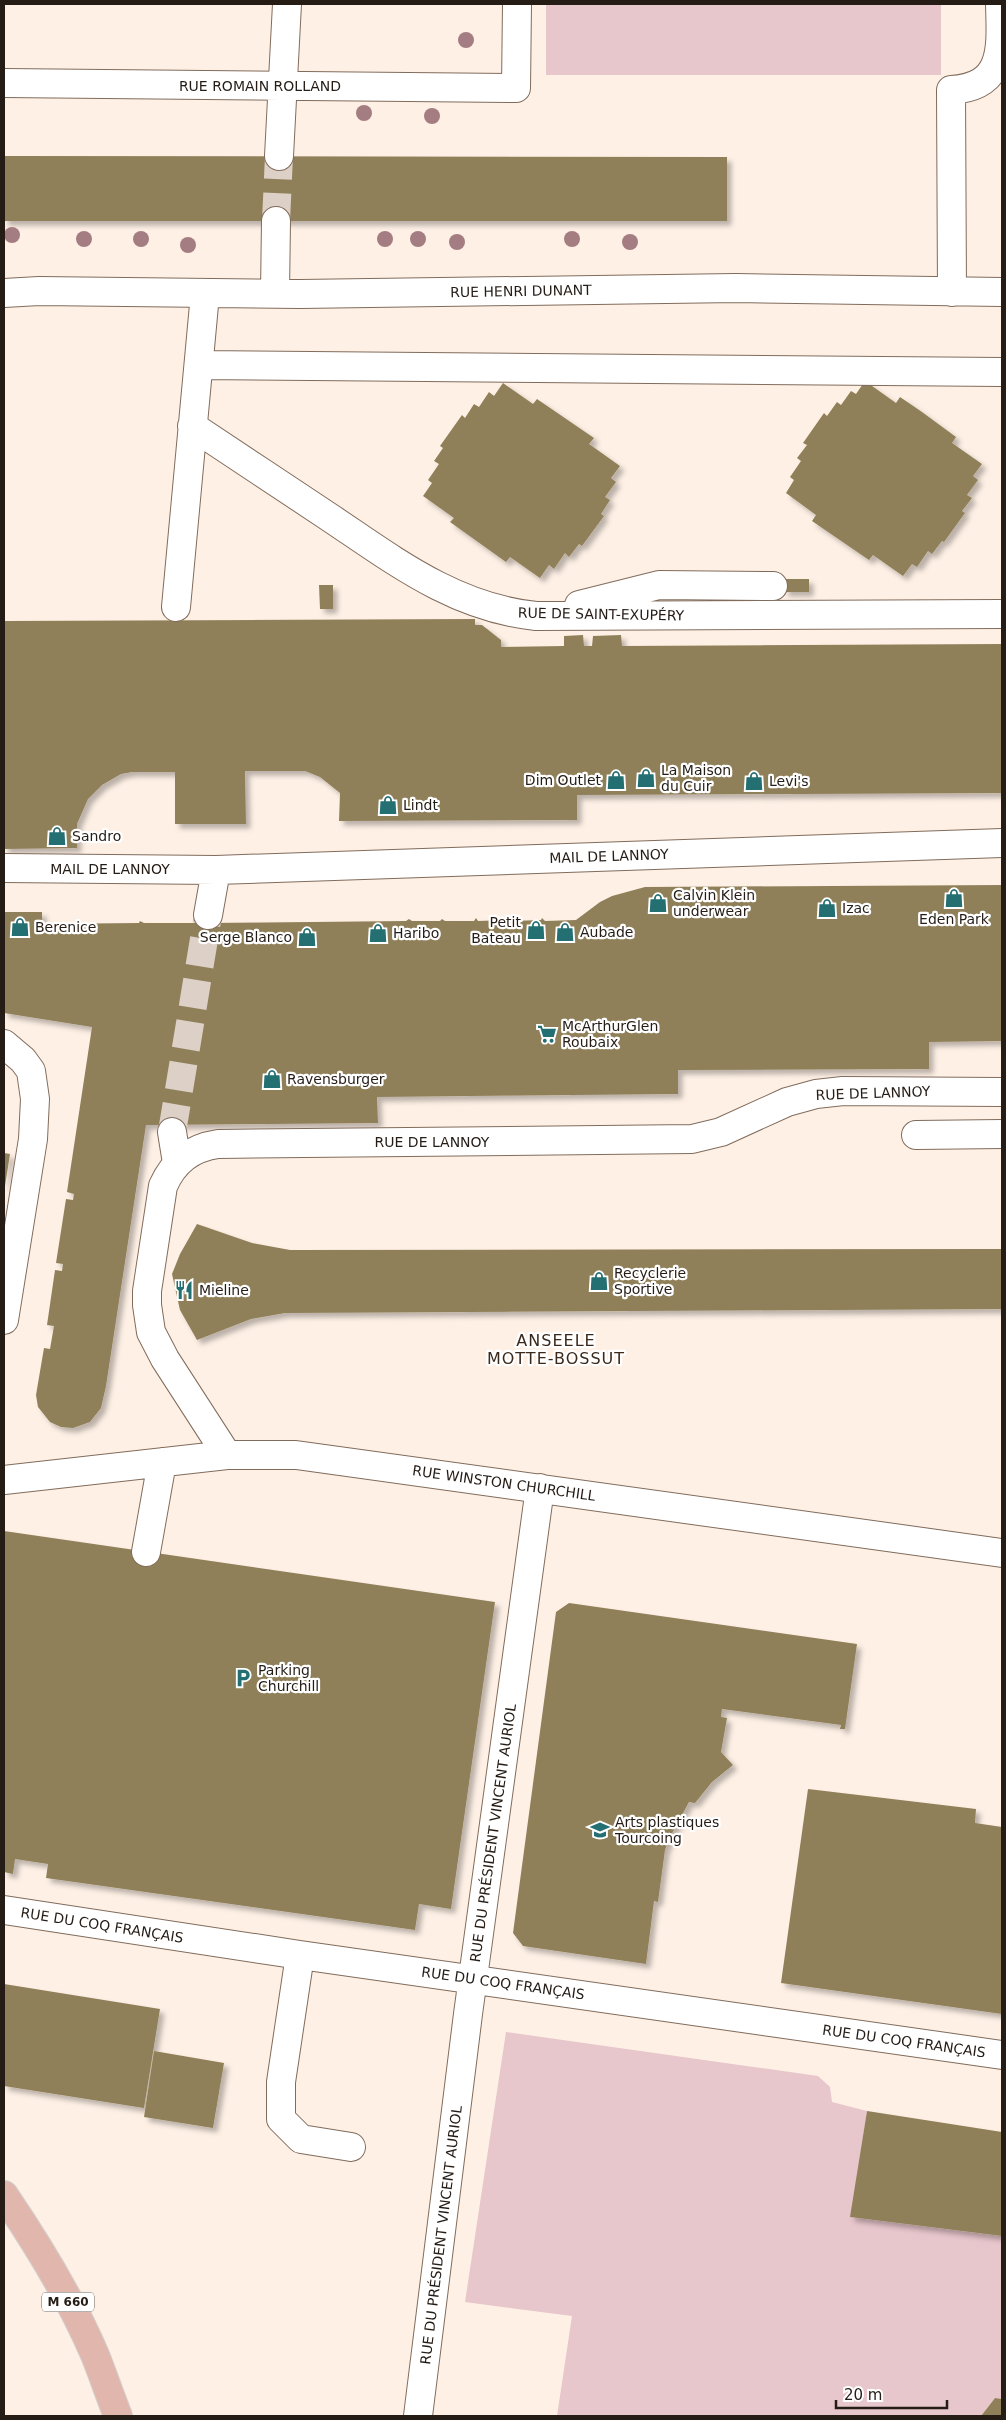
<svg xmlns="http://www.w3.org/2000/svg" width="1006" height="2420" viewBox="0 0 1006 2420" font-family="'DejaVu Sans',sans-serif">
	<defs>
		<filter id="shadow"><feDropShadow dx="4.5" dy="4.5" stdDeviation="2.5" flood-color="#0004"/></filter>
	</defs>
	<rect width="100%" height="100%" fill="#fef0e5"/>
	<!-- green -->
	<path fill="#e7c6cc" d="M546 4H941V75H546Z
		M506 2032 818 2076 830 2087 832 2102 867 2111 851 2217 1002 2236V2399L995 2398 981 2416H557L572 2316 465 2302Z"/>
	<!-- building -->
	<path fill="#90805a" filter="url(#shadow)" d="M4 156 727 157V221H4Z
		M865 381 896 403 900 397 922 412 956 437 952 443 982 464 973 476 978 480 967 495 972 498 962 511 965 513 944 542 942 541 932 554 928 551 917 567 912 564 903 576 873 555 869 560 812 521 816 515 786 493 794 480 790 477 801 461 797 458 807 445 803 443 824 413 827 416 837 402 841 405 851 391 856 394Z
		M503 383 533 404 537 399 594 438 589 444 620 466 611 478 616 482 605 497 610 500 601 514 604 516 582 546 579 544 569 557 565 553 554 569 549 565 540 578 510 557 506 562 450 522 454 518 423 496 432 483 428 480 439 464 434 461 443 448 440 446 462 415 465 418 474 404 479 407 489 392 494 396Z
		M784 579H809V592H784Z
		M319 585H333V609H320Z
		M475 619V625H482L501 640V647L564 646V636L583 635 584 646H592L593 636 621 635 622 646 1002 644V793L577 795V820L339 821 340 793 320 777 305 771H245L246 824H175V772H132L121 774 102 785 88 799 77 824V848L4 849 5 621Z
		M1002 885V1041L929 1042V1069L678 1070V1094L377 1097 378 1123 146 1125 106 1386 101 1408 90 1422 73 1428 61 1427 50 1422 38 1407 36 1395 44 1348 50 1349 54 1326 47 1325 55 1270 62 1271 63 1264 56 1263 66 1199 73 1200 74 1194 67 1192 92 1027 4 1013V912H42V924L139 923 140 921 144 923H207L406 921 409 919 412 921H440L442 919 445 921H474L476 918 478 921 507 920 509 918 512 921 541 920 542 918 545 921 576 920 600 902 612 896 645 887Z
		M4 1153 10 1154 5 1186H4Z
		M197 1224 252 1243 290 1250 1002 1249V1309L285 1313 251 1319 197 1340 180 1310 172 1274 180 1254Z
		M4 1531 495 1602 451 1909 419 1904 415 1930 46 1878 48 1864 15 1859 13 1874 4 1872Z
		M569 1603 857 1644 845 1729H840L841 1725 722 1709 721 1717 727 1718 721 1752 733 1765 712 1782 695 1803 689 1802 670 1837 665 1850 658 1902 654 1901 646 1964 523 1946 513 1933 556 1612Z
		M808 1789 976 1809 975 1823 1002 1827V2014L781 1983Z
		M4 1984 160 2009 144 2108 4 2086Z
		M154 2051 224 2063 213 2128 144 2117Z
		M867 2111 1002 2132V2236L850 2217Z
		M995 2398 1002 2399V2416H981Z"/>
	<g fill="none" stroke-linecap="round" stroke-linejoin="round">
		<!-- minor-tunnel -->
		<path stroke="#ddd0c6" stroke-width="28" stroke-dasharray="28 14" stroke-linecap="butt" d="M276 221 279 156
			M172 1132 208 915"/>
		<!-- minor casing -->
		<g stroke="#816c5c" stroke-width="30">
			<path id="minor" d="M4 83 516 88 517 4
				M279 156 287 4
				M952 292 951 90C1006 87 1001 46 1000 4
				M4 293 39 291 300 294 736 288 1002 292
				M275 293 276 221
				M199 365 1002 372
				M192 426C239 457 285 488 332 519 396 562 456 608 536 616L1002 614
				M579 605 659 585 773 586
				M176 607 205 294
				M4 868 216 870 1002 843
				M208 915 216 870
				M4 1044 23 1060 31 1071 35 1099 33 1139 4 1320
				M172 1132 177 1163
				M916 1135 1002 1134
				M227 1455 165 1359 151 1332 147 1305V1291L163 1186C174 1161 191 1148 218 1144L692 1139 721 1132 787 1102 816 1094 843 1091 1002 1092
				M4 1480 227 1455H296L1002 1553
				M146 1552 162 1462
				M4 1910 300 1955 1002 2055
				M300 1955 281 2082V2119L301 2139 351 2147
				M418 2416 468 2014 540 1488"/>
		</g>
		<!-- major casing -->
		<g stroke="#d3d2d0" stroke-width="30">
			<path id="major" d="M4 2195C38 2245 71 2299 95 2355 103 2375 110 2396 118 2416"/>
		</g>
		<!-- minor -->
		<use href="#minor" stroke="#fff" stroke-width="28"/>
		<!-- major -->
		<use href="#major" stroke="#e1b6ad" stroke-width="28"/>
	</g>
	<!-- trees -->
	<g fill="#a37d81">
		<circle cx="466" cy="40" r="8"/>
		<circle cx="364" cy="113" r="8"/>
		<circle cx="432" cy="116" r="8"/>
		<circle cx="12" cy="235" r="8"/>
		<circle cx="84" cy="239" r="8"/>
		<circle cx="141" cy="239" r="8"/>
		<circle cx="385" cy="239" r="8"/>
		<circle cx="418" cy="239" r="8"/>
		<circle cx="572" cy="239" r="8"/>
		<circle cx="457" cy="242" r="8"/>
		<circle cx="630" cy="242" r="8"/>
		<circle cx="188" cy="245" r="8"/>
	</g>
	<!-- icons -->
	<defs>
		<g id="shop-bare" transform="scale(1.5)"><path d="M-5-2.5h2.3a2.7 3.5 0 0 1 5.4 0H5L5.5 6h-11ZM-1.5-2.5h3a1.5 2.3 0 0 0-3 0Z" fill="#246f72" stroke="#fff" stroke-width="2.5" paint-order="stroke"/></g>
		<g id="supermarket-bare" transform="scale(1.5)"><path d="M-6-5.5h2.5l.6 2H6L4.5 2H-2.5L-4.4-4H-6ZM-1.5 3.2a1.3 1.3 0 1 0 .1 0ZM3 3.2a1.3 1.3 0 1 0 .1 0Z" fill="#246f72" stroke="#fff" stroke-width="2.5" paint-order="stroke"/></g>
		<g id="restaurant-bare" transform="scale(1.5)"><path d="M-5-6h1v4h1v-4h1v4h1v-4h1v5L-1.5 .5V6h-2V.5L-5-1ZM5-6V6H3V1.5H1.5Q1.5-4 5-6Z" fill="#246f72" stroke="#fff" stroke-width="2.5" paint-order="stroke"/></g>
		<g id="parking-bare" transform="scale(1.5)"><path d="M-3.5-5.5H1a3.5 3.5 0 0 1 0 7H-1V5.5H-3.5ZM-1-3.4V-.6H.8a1.4 1.4 0 0 0 0-2.8Z" fill="#246f72" stroke="#fff" stroke-width="2.5" paint-order="stroke"/></g>
		<g id="university-bare" transform="scale(1.5)"><path d="M0-5L7-2L0 1L-7-2ZM-4 1L0 2.5L4 1V4Q0 6-4 4Z" fill="#246f72" stroke="#fff" stroke-width="2.5" paint-order="stroke"/></g>
	</defs>
	<g fill-rule="evenodd">
		<use href="#shop-bare" x="646" y="778"/>
		<use href="#shop-bare" x="616" y="780"/>
		<use href="#shop-bare" x="754" y="781"/>
		<use href="#shop-bare" x="388" y="805"/>
		<use href="#shop-bare" x="57" y="836"/>
		<use href="#shop-bare" x="954" y="898"/>
		<use href="#shop-bare" x="658" y="903"/>
		<use href="#shop-bare" x="827" y="908"/>
		<use href="#shop-bare" x="20" y="927"/>
		<use href="#shop-bare" x="536" y="930"/>
		<use href="#shop-bare" x="565" y="932"/>
		<use href="#shop-bare" x="378" y="933"/>
		<use href="#shop-bare" x="307" y="937"/>
		<use href="#supermarket-bare" x="547" y="1034"/>
		<use href="#shop-bare" x="272" y="1079"/>
		<use href="#shop-bare" x="599" y="1281"/>
		<use href="#restaurant-bare" x="184" y="1290"/>
		<use href="#parking-bare" x="243" y="1678"/>
		<use href="#university-bare" x="600" y="1830"/>
	</g>
	<g text-anchor="middle" stroke-width="4.5" stroke-linejoin="round" paint-order="stroke">
		<!-- shield labels -->
		<rect fill="#fff" stroke="#66605c" stroke-width="1" x="42" y="2292.5" width="52" height="19" rx="4"/>
		<g font-size="12" font-weight="bold" fill="#251c16">
			<text x="68" y="2306">M 660</text>
		</g>
		<!-- street labels -->
		<g font-size="14" fill="#251c16" stroke="#fff">
			<text x="260" y="91">RUE ROMAIN ROLLAND</text>
			<text transform="translate(521 291) rotate(-1)" y="5">RUE HENRI DUNANT</text>
			<text transform="translate(601 614) rotate(1)" y="5">RUE DE SAINT-EXUPÉRY</text>
			<text transform="translate(609 856) rotate(-2)" y="5">MAIL DE LANNOY</text>
			<text x="110" y="874">MAIL DE LANNOY</text>
			<text transform="translate(873 1093) rotate(-2)" y="5">RUE DE LANNOY</text>
			<text x="432" y="1147">RUE DE LANNOY</text>
			<text transform="translate(504 1483) rotate(8)" y="5">RUE WINSTON CHURCHILL</text>
			<text transform="translate(493 1833) rotate(-82)" y="5">RUE DU PRÉSIDENT VINCENT AURIOL</text>
			<text transform="translate(102 1925) rotate(9)" y="5">RUE DU COQ FRANÇAIS</text>
			<text transform="translate(503 1983) rotate(8)" y="5">RUE DU COQ FRANÇAIS</text>
			<text transform="translate(904 2041) rotate(8)" y="5">RUE DU COQ FRANÇAIS</text>
			<text transform="translate(441 2235) rotate(-83)" y="5">RUE DU PRÉSIDENT VINCENT AURIOL</text>
		</g>
		<!-- poi labels -->
		<g font-size="14" fill="#251c16" stroke="#fff" text-anchor="start">
			<text x="661" y="775">La Maison<tspan x="661" dy="16">du Cuir</tspan></text>
			<text x="601" y="785" text-anchor="end">Dim Outlet</text>
			<text x="769" y="786">Levi's</text>
			<text x="403" y="810">Lindt</text>
			<text x="72" y="841">Sandro</text>
			<text x="673" y="900">Calvin Klein<tspan x="673" dy="16">underwear</tspan></text>
			<text x="842" y="913">Izac</text>
			<text x="954" y="924" text-anchor="middle">Eden Park</text>
			<text x="521" y="927" text-anchor="end">Petit<tspan x="521" dy="16">Bateau</tspan></text>
			<text x="35" y="932">Berenice</text>
			<text x="580" y="937">Aubade</text>
			<text x="393" y="938">Haribo</text>
			<text x="292" y="942" text-anchor="end">Serge Blanco</text>
			<text x="562" y="1031">McArthurGlen<tspan x="562" dy="16">Roubaix</tspan></text>
			<text x="287" y="1084">Ravensburger</text>
			<text x="614" y="1278">Recyclerie<tspan x="614" dy="16">Sportive</tspan></text>
			<text x="199" y="1295">Mieline</text>
			<text x="258" y="1675">Parking<tspan x="258" dy="16">Churchill</tspan></text>
			<text x="615" y="1827">Arts plastiques<tspan x="615" dy="16">Tourcoing</tspan></text>
		</g>
		<!-- quarter labels -->
		<g font-size="16" letter-spacing="1" fill="#3b291b" stroke="#fff">
			<text x="556" y="1346">ANSEELE<tspan x="556" dy="18">MOTTE-BOSSUT</tspan></text>
		</g>
	</g>
	<!-- border -->
	<rect width="1006" height="2420" fill="none" stroke="#251c16" stroke-width="10"/>
	<!-- scale -->
	<path d="M836 2400v8h111v-8" fill="none" stroke="#251c16" stroke-width="2.5"/>
	<text x="844" y="2400" font-size="15" fill="#251c16" stroke="#ffffff" stroke-width="4" paint-order="stroke">20 m</text>
</svg>
